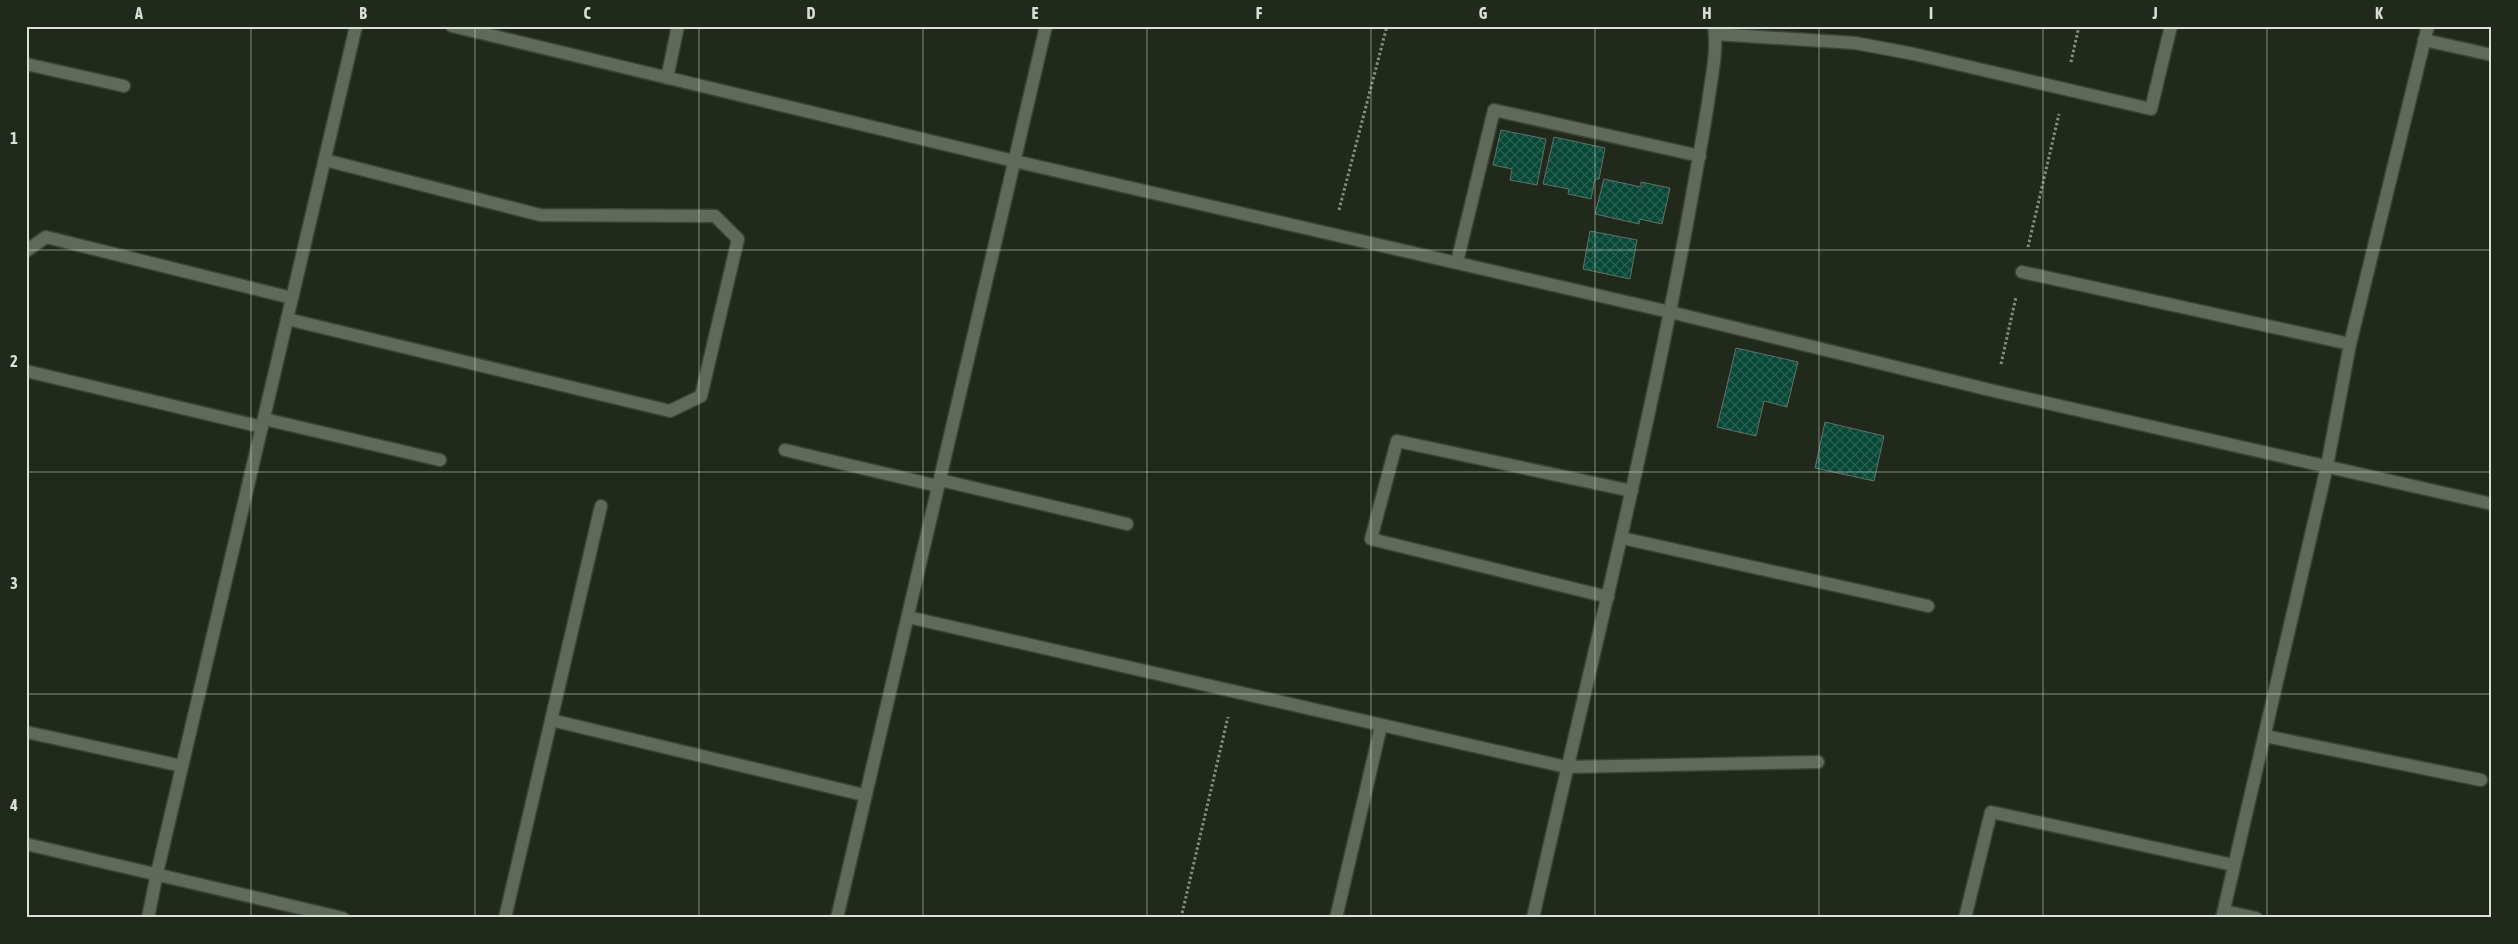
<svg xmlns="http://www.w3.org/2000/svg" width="2518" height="944" viewBox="0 0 2518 944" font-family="'Asap Condensed',sans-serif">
	<defs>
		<pattern id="building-cross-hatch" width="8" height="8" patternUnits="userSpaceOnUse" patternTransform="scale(1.25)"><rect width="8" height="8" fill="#074735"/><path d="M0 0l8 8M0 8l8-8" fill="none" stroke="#2b6152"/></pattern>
	</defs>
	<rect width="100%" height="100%" fill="#20291b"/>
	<!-- building -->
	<path fill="url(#building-cross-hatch)" stroke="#5e726a" d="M1501 130 1546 139 1537 185 1510 180 1512 169 1493 165Z
		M1554 137 1605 148 1599 179H1595L1591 199 1568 194 1569 189 1543 184Z
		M1604 179 1641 187V182L1670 188 1662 224 1640 219 1639 224 1595 214Z
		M1590 231 1637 240 1630 279 1583 269Z
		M1736 348 1798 362 1787 407 1764 401 1756 436 1717 427Z
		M1825 422 1884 436 1874 481 1815 468Z"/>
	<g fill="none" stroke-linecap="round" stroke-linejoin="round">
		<!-- service casing -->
		<g stroke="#3b4338" stroke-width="15">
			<path id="service" d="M26 64 124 86
				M1457 262 1494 110 1700 156
				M2022 272 2350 344
				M1622 538 1928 606
				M551 720 864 795
				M2265 736 2481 780
				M2224 911 2256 918
				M505 918 601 506
				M1965 918 1991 812 2233 865"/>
		</g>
		<!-- minor casing -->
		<g stroke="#3b4338" stroke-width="15">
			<path id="minor" d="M452 26 1014 161 1670 312 1994 391 2492 504
				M1715 34 1855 43 1914 54 2151 109 2171 26
				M2424 40 2492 55
				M667 78 678 26
				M26 251 46 237 292 298
				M287 319 670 411 701 396 738 239 715 216 540 215 325 160
				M26 371 262 427
				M264 419 440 460
				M785 450 938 486
				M940 480 1127 524
				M1608 597 1371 539 1397 441 1632 491
				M908 617 1566 767 1818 762
				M26 732 182 766
				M26 844 343 918
				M148 918 157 873
				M837 918 1046 26
				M1336 918 1381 726
				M1533 918C1584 690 1642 464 1685 234 1693 191 1701 147 1708 103 1711 79 1718 51 1714 26
				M2222 918 2327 466 2350 344 2428 26"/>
		</g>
		<!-- tertiary casing -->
		<g stroke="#3b4338" stroke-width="15">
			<path id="tertiary" d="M157 873 356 26"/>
		</g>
		<!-- path -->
		<path stroke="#868d82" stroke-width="3" stroke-dasharray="2.5 2.5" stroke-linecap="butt" d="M2071 62 2079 26
			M1339 210 1387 26
			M2028 247 2059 114
			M2001 364 2016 297
			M1181 918 1228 717"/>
		<!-- service -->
		<use href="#service" stroke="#5f6a5a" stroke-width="12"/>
		<!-- minor -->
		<use href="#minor" stroke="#5f6a5a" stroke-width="12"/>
		<!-- tertiary -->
		<use href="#tertiary" stroke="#5f6a5a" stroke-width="12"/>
	</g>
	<!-- grid -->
	<path fill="none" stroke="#dae0d7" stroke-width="1" stroke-opacity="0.55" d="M251 26V918M475 26V918M699 26V918M923 26V918M1147 26V918M1371 26V918M1595 26V918M1819 26V918M2043 26V918M2267 26V918M26 250H2492M26 472H2492M26 694H2492"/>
	<!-- border -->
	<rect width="2518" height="944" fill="none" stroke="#20291b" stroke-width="55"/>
	<rect x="28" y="28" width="2462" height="888" fill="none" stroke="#dae0d7" stroke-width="2"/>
	<g font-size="16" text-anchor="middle" font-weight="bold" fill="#dae0d7">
		<text x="139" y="19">A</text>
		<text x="363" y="19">B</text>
		<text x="587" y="19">C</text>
		<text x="811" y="19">D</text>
		<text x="1035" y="19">E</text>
		<text x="1259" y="19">F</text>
		<text x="1483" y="19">G</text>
		<text x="1707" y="19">H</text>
		<text x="1931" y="19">I</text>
		<text x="2155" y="19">J</text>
		<text x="2379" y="19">K</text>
		<text x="14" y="144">1</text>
		<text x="14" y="367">2</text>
		<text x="14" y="589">3</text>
		<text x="14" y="811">4</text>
	</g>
</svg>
